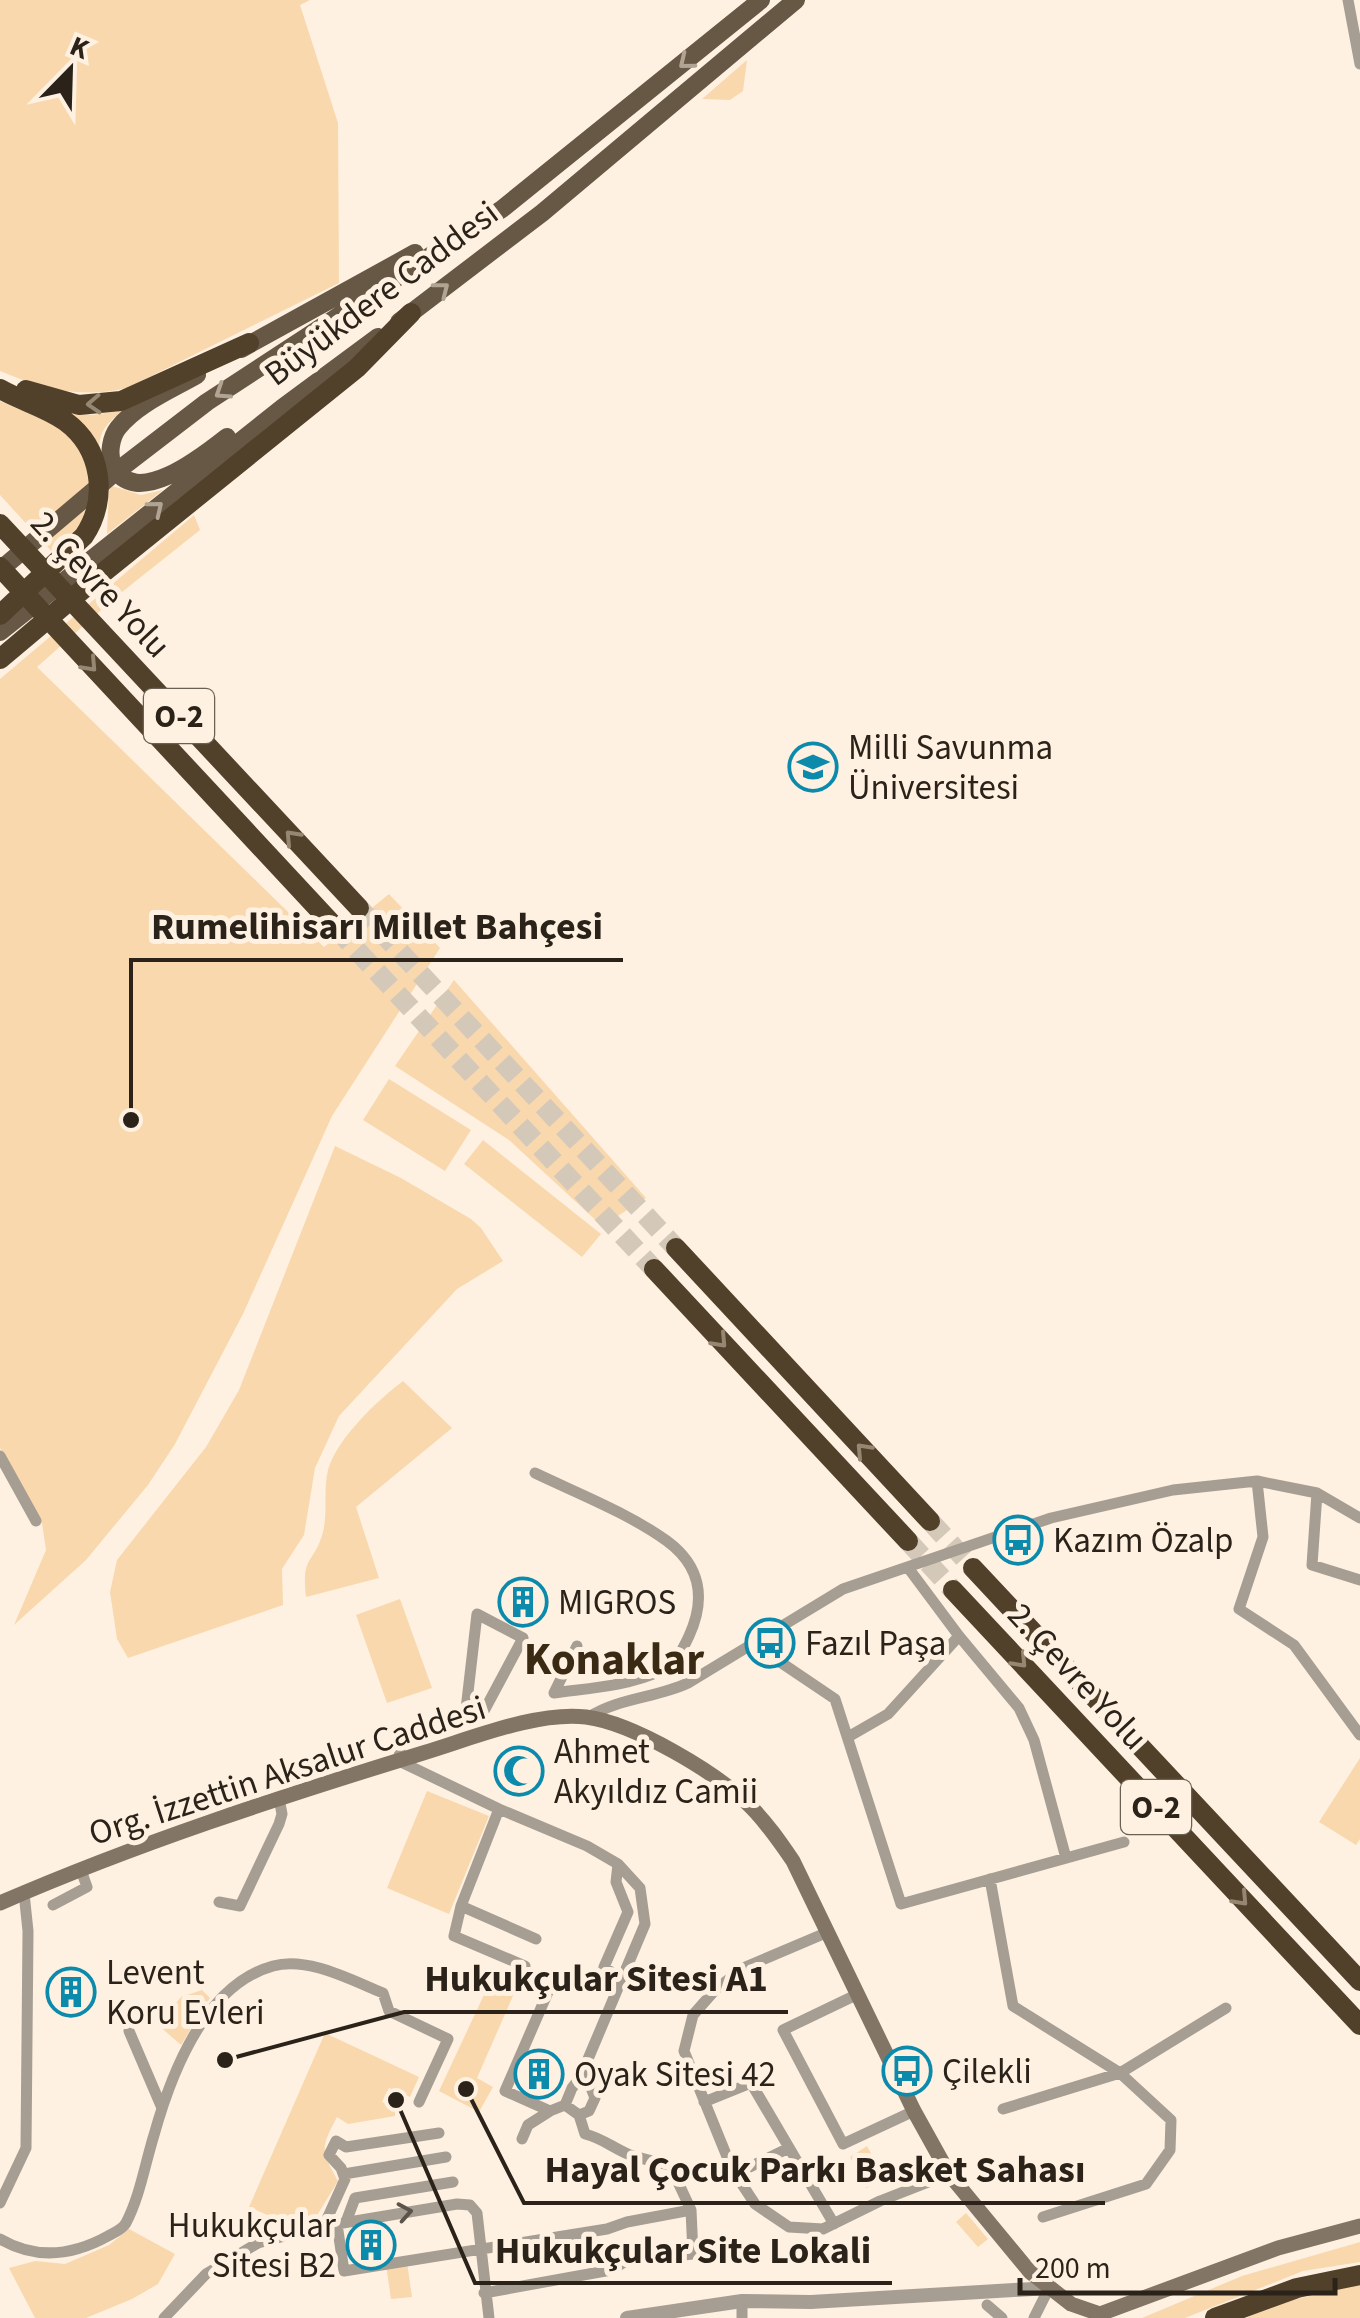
<svg xmlns="http://www.w3.org/2000/svg" width="1360" height="2318" viewBox="0 0 1360 2318" font-family="'Source Sans 3',sans-serif">
	<rect width="100%" height="100%" fill="#fef1e1"/>
	<!-- green -->
	<path fill="#f9d8ae" d="M0 0H310L300 5 338 123 339 283 127 388C82 399 42 389 0 371Z
		M747 60 743 91 730 100 702 99Z
		M0 401 62 428 85 456 92 500 79 529 55 555 0 495Z
		M126 410C108 421 99 430 99 452L63 411 92 415Z
		M109 485 141 495 163 490 107 534Z
		M194 515 200 530 117 596 37 667 324 947 389 894 440 948 332 1116 243 1314 175 1444 148 1485 86 1560 14 1625 46 1550 42 1523 0 1448V679Z
		M454 980 646 1198 602 1226 509 1140 395 1066Z
		M389 1079 471 1130 445 1171 363 1120Z
		M483 1140 601 1234 582 1257 464 1164Z
		M335 1146 401 1178 471 1219 481 1228 503 1261 457 1289 339 1416 315 1468 304 1535 282 1569 283 1605 128 1658 117 1639 110 1592 117 1560 206 1447 239 1390Z
		M403 1381 452 1428 356 1507 379 1578 306 1597C301 1554 314 1565 323 1532 328 1512 323 1490 328 1470 337 1438 378 1400 403 1381Z
		M400 1599 432 1688 387 1703 356 1615Z
		M1360 1758V1839L1356 1845 1319 1822Z
		M427 1791 489 1816 449 1914 387 1888Z
		M496 1969 520 1980 477 2078 493 2087 479 2112 439 2091Z
		M202 1990 210 1998 181 2045 158 2025 181 1997Z
		M325 2033 419 2077 410 2097 389 2088 382 2102 395 2108V2116L348 2124 337 2117C320 2149 321 2150 338 2181L316 2217 289 2224 249 2207Z
		M867 2146 885 2179 866 2188 850 2157Z
		M966 2213 988 2239 978 2247 956 2222Z
		M129 2229 175 2254 158 2284 132 2299 86 2318H35L9 2268 35 2261 65 2264 109 2245Z
		M1360 2242V2262L1303 2271 1185 2318H1142L1242 2276Z
		M407 2262 412 2297 391 2299 386 2265Z
		M1360 2284V2318H1246L1272 2305Z"/>
	<g fill="none" stroke-linecap="round" stroke-linejoin="round">
		<!-- motorway-tunnel -->
		<path stroke="#d4c8b9" stroke-width="20" stroke-dasharray="20 10" stroke-linecap="butt" d="M359 908 676 1248
			M336 928 654 1269
			M930 1521 973 1568
			M908 1541 953 1590"/>
		<!-- minor -->
		<path stroke="#a69e93" stroke-width="11" d="M1348 0 1360 64
			M0 1456 36 1521
			M535 1473C579 1494 628 1513 667 1541 701 1566 706 1599 689 1636 682 1651 676 1663 660 1671 628 1686 589 1688 554 1693L577 1646
			M1257 1481 1263 1537 1239 1609 1294 1645 1360 1735
			M1317 1493 1312 1565 1360 1580
			M909 1569 959 1636 1019 1708 1034 1740 1066 1858
			M752 1643 835 1699 901 1904 1124 1842
			M589 1717C618 1698 656 1698 688 1683L843 1589 1051 1518 1173 1490 1257 1481 1317 1493 1360 1518
			M465 1718 477 1614 523 1638 484 1711 408 1739 400 1747 399 1761 499 1809 587 1846 618 1864 640 1888 645 1924 580 2078 572 2088 565 2105 579 2115 585 2134C602 2138 613 2148 630 2155 641 2159 657 2162 670 2165L691 2210 693 2254 626 2261 611 2270 484 2293
			M848 1737 888 1714 959 1636
			M499 1809 461 1906 454 1936 525 1966
			M618 1864 616 1882 628 1912 604 1967 621 1979
			M990 1879 1013 2006 1120 2073 1171 2120 1170 2150 1146 2184 1043 2217
			M219 1902 240 1906 279 1824 282 1814 279 1798
			M53 1905 87 1887 81 1870
			M461 1906 536 1939
			M828 1932 743 1968 715 1990 693 2015 684 2051 732 2169 755 2204 789 2227 823 2229 880 2201 949 2174
			M548 1992 505 2091 550 2111 565 2105
			M858 1994 783 2030 843 2144 914 2111
			M129 2031 162 2108
			M704 2102 751 2083 834 2224
			M1003 2109 1120 2073 1226 2008
			M579 2115 589 2111 595 2098 584 2070
			M522 2139 528 2125 550 2111
			M344 2174 446 2157
			M735 2174 789 2148
			M0 2203 26 2148 28 1931 24 1893
			M346 2222 355 2198 453 2182
			M337 2224 344 2271 607 2229 627 2222 691 2210
			M319 2227 327 2219 345 2179 341 2168 329 2155 336 2141 346 2147 439 2133
			M0 2239C36 2260 72 2256 108 2236 115 2232 122 2230 126 2223 140 2196 145 2164 154 2135 171 2074 205 1985 273 1966 307 1956 351 1980 383 1993L389 2011 448 2039 419 2102
			M742 2301V2318
			M987 2305 1002 2318
			M164 2318 206 2274 258 2243 319 2227 457 2204 470 2205 477 2213 489 2318
			M1034 2318 1049 2288"/>
		<!-- tertiary -->
		<path stroke="#a69e93" stroke-width="14" d="M627 2318 742 2301 811 2302 1049 2288"/>
		<!-- secondary -->
		<path stroke="#827565" stroke-width="15" d="M0 1903C138 1843 280 1797 423 1753 470 1739 537 1711 586 1717 633 1723 718 1773 751 1807 767 1823 780 1842 793 1861L914 2111 949 2174 1030 2272 1071 2304 1100 2314 1278 2248 1360 2226"/>
		<!-- primary -->
		<path stroke="#675845" stroke-width="18" d="M399 322 542 213 796 0
			M241 349 415 253
			M197 375C171 390 137 404 118 428 111 437 108 454 113 465 134 511 203 456 227 437
			M0 570 112 475 207 402 502 209 761 0
			M0 632 282 408 378 337"/>
		<!-- motorway -->
		<path stroke="#51402a" stroke-width="20" d="M0 389C21 401 45 407 65 421 102 448 109 499 84 536L0 615
			M26 390 79 405 121 401 249 343
			M0 524 359 908
			M0 567 336 928
			M0 659 94 580 357 368 411 313
			M676 1248 930 1521
			M654 1269 908 1541
			M973 1568 1360 1981
			M953 1590 1360 2025
			M1215 2318 1297 2288 1360 2275"/>
	</g>
	<!-- one-way arrows -->
	<defs><path id="oneway-chevron" d="M-2-3.5L2.5 0L-2 3.5" fill="none" stroke-width="1.6" stroke-linecap="round" stroke-linejoin="round" transform="scale(2.5)"/></defs>
	<g stroke="#b2a493">
		<use href="#oneway-chevron" transform="translate(686 62) rotate(141)"/>
		<use href="#oneway-chevron" transform="translate(442 289) rotate(-38)"/>
		<use href="#oneway-chevron" transform="translate(222 392) rotate(147)"/>
		<use href="#oneway-chevron" transform="translate(156 508) rotate(-39)"/>
	</g>
	<g stroke="#968773">
		<use href="#oneway-chevron" transform="translate(94 404) rotate(177)"/>
		<use href="#oneway-chevron" transform="translate(90 665) rotate(47)"/>
		<use href="#oneway-chevron" transform="translate(292 837) rotate(-133)"/>
		<use href="#oneway-chevron" transform="translate(720 1341) rotate(47)"/>
		<use href="#oneway-chevron" transform="translate(863 1450) rotate(-133)"/>
		<use href="#oneway-chevron" transform="translate(1020 1661) rotate(47)"/>
		<use href="#oneway-chevron" transform="translate(1241 1899) rotate(47)"/>
	</g>
	<use stroke="#5c544a" href="#oneway-chevron" transform="translate(405 2212) rotate(-10)"/>
	<!-- icons -->
	<defs>
		<g id="university-ring" transform="scale(2.5)"><circle r="9.5" fill="#fef1e1" stroke="#0b8aac" stroke-width="1.5"/><path d="M0-5L7-2L0 1L-7-2ZM-4 1L0 2.5L4 1V4Q0 6-4 4Z" fill="#0b8aac"/></g>
		<g id="bus-ring" transform="scale(2.5)"><circle r="9.5" fill="#fef1e1" stroke="#0b8aac" stroke-width="1.5"/><path d="M-5-6H5V4H4V6H2V4H-2V6H-4V4H-5ZM-3.5-4V0h7V-4ZM-3.5 1.2v1.5H-2V1.2ZM2 1.2v1.5H3.5V1.2Z" fill="#0b8aac"/></g>
		<g id="building-ring" transform="scale(2.5)"><circle r="9.5" fill="#fef1e1" stroke="#0b8aac" stroke-width="1.5"/><path d="M-4-6H4V6H1V3H-1V6H-4ZM-2.5-4.3h1.7v1.8h-1.7ZM.8-4.3h1.7v1.8H.8ZM-2.5-1h1.7V.8h-1.7ZM.8-1h1.7V.8H.8Z" fill="#0b8aac"/></g>
		<g id="mosque-ring" transform="scale(2.5)"><circle r="9.5" fill="#fef1e1" stroke="#0b8aac" stroke-width="1.5"/><path d="M3.5-4.9A6 6 0 1 0 3.5 4.9A5 5 0 1 1 3.5-4.9Z" fill="#0b8aac"/></g>
	</defs>
	<g fill-rule="evenodd">
		<use href="#university-ring" x="813" y="767"/>
		<use href="#bus-ring" x="1018" y="1540"/>
		<use href="#building-ring" x="523" y="1602"/>
		<use href="#bus-ring" x="770" y="1643"/>
		<use href="#mosque-ring" x="519" y="1771"/>
		<use href="#building-ring" x="71" y="1992"/>
		<use href="#bus-ring" x="907" y="2071"/>
		<use href="#building-ring" x="539" y="2074"/>
		<use href="#building-ring" x="371" y="2245"/>
	</g>
	<g text-anchor="middle" stroke-width="10" stroke-linejoin="round" paint-order="stroke">
		<!-- shield labels -->
		<g fill="#fef1e1" stroke="#6a6155" stroke-width="2.5">
			<rect x="144" y="689" width="70" height="54" rx="8"/>
			<rect x="1121" y="1780" width="70" height="54" rx="8"/>
		</g>
		<g font-size="32" font-weight="bold" fill="#2b2319">
			<text x="179" y="727">O-2</text>
			<text x="1156" y="1818">O-2</text>
		</g>
		<!-- street labels -->
		<g font-size="35" fill="#2b2319" stroke="#fef1e1">
			<text transform="translate(381 293) rotate(-37)" y="12">Büyükdere Caddesi</text>
			<text transform="translate(101 584) rotate(47)" y="12">2. Çevre Yolu</text>
			<text transform="translate(1078 1676) rotate(47)" y="12">2. Çevre Yolu</text>
			<text transform="translate(287 1770) rotate(-18)" y="12">Org. İzzettin Aksalur Caddesi</text>
		</g>
		<!-- poi labels -->
		<g font-size="35" fill="#2b2319" stroke="#fef1e1" text-anchor="start">
			<text x="848" y="759">Milli Savunma<tspan x="848" dy="40">Üniversitesi</tspan></text>
			<text x="1053" y="1552">Kazım Özalp</text>
			<text x="558" y="1614">MIGROS</text>
			<text x="805" y="1655">Fazıl Paşa</text>
			<text x="554" y="1763">Ahmet<tspan x="554" dy="40">Akyıldız Camii</tspan></text>
			<text x="106" y="1984">Levent<tspan x="106" dy="40">Koru Evleri</tspan></text>
			<text x="942" y="2083">Çilekli</text>
			<text x="574" y="2086">Oyak Sitesi 42</text>
			<text x="336" y="2237" text-anchor="end">Hukukçular<tspan x="336" dy="40">Sitesi B2</tspan></text>
		</g>
		<!-- district labels -->
		<g font-size="45" font-weight="bold" fill="#3a2a14" stroke="#fef1e1">
			<text x="614" y="1674">Konaklar</text>
		</g>
	</g>
	<!-- callouts -->
	<path fill="none" stroke="#2b2319" stroke-width="4" d="M131 1120L131 960H623M225 2060L404 2012H788M466 2089L524 2203H1105M396 2100L475 2283H892"/>
	<g fill="#2b2319" stroke="#fef1e1" stroke-width="4">
		<circle cx="131" cy="1120" r="10"/>
		<circle cx="225" cy="2060" r="10"/>
		<circle cx="466" cy="2089" r="10"/>
		<circle cx="396" cy="2100" r="10"/>
	</g>
	<g font-size="38" text-anchor="middle" font-weight="bold" fill="#2b2319" stroke="#fef1e1" stroke-width="10" stroke-linejoin="round" paint-order="stroke">
		<text x="377" y="939">Rumelihisarı Millet Bahçesi</text>
		<text x="596" y="1991">Hukukçular Sitesi A1</text>
		<text x="815" y="2182">Hayal Çocuk Parkı Basket Sahası</text>
		<text x="683" y="2263">Hukukçular Site Lokali</text>
	</g>
	<!-- north arrow -->
	<g transform="translate(70 70) rotate(23)" stroke="#fef1e1" stroke-width="8" paint-order="stroke">
	<path d="M0-8L18 38L0 25L-18 38Z" fill="#2b2319"/>
	<text y="-15" font-size="28" font-weight="bold" text-anchor="middle" fill="#2b2319">K</text>
	</g>
	<!-- scale -->
	<path d="M1020 2278v15h315v-15" fill="none" stroke="#2b2319" stroke-width="5"/>
	<text x="1035" y="2278" font-size="30" fill="#2b2319" stroke="#fef1e1" stroke-width="8" paint-order="stroke">200 m</text>
</svg>
